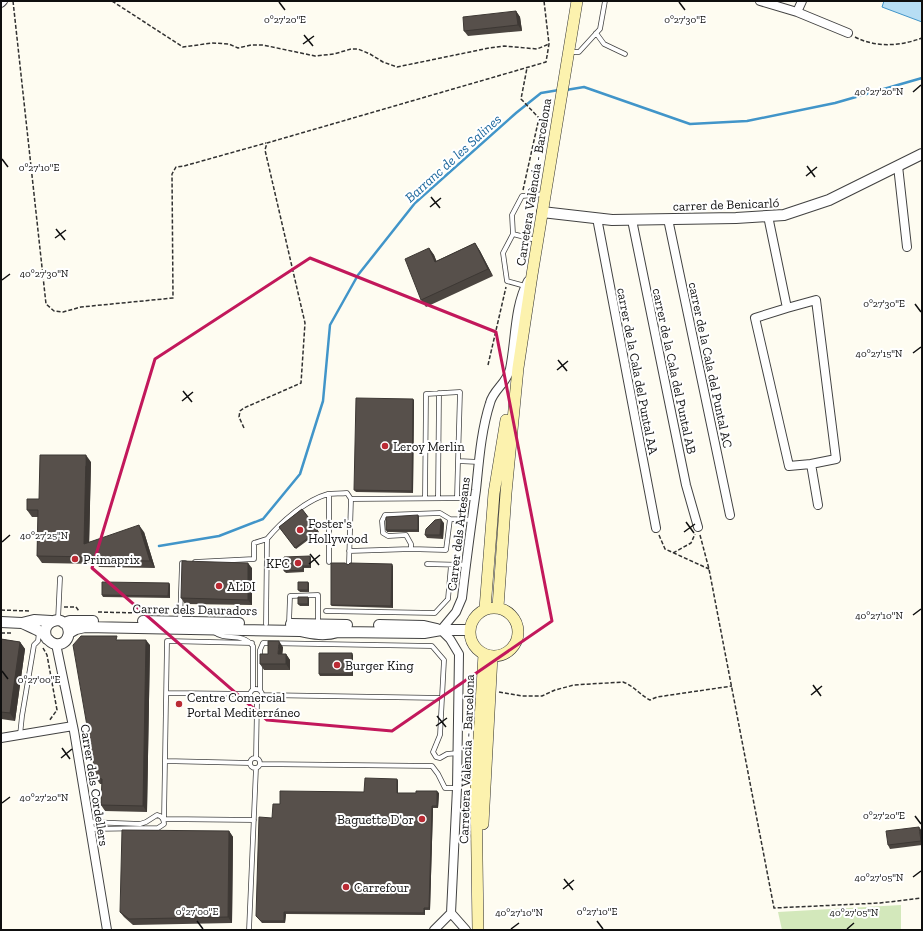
<svg xmlns="http://www.w3.org/2000/svg" width="923" height="931" viewBox="0 0 923 931" font-family="'Zilla Slab',serif">
	<rect width="100%" height="100%" fill="#fefcf1"/>
	<!-- green -->
	<path fill="#d3e8bb" d="M901 905V930H782L778 912Z"/>
	<!-- water -->
	<path fill="#b7def4" stroke="#4195c9" d="M884 1H922V22L882 7Z"/>
	<g fill="none" stroke-linecap="round" stroke-linejoin="round">
		<!-- stream -->
		<path stroke="#4195c9" stroke-width="2.5" d="M566 90 584 87 690 124 747 121 835 103 922 78
			M159 546 219 536 263 519 300 474 323 401 330 325 358 275 415 203 516 113 541 93 559 90"/>
		<!-- service casing -->
		<g stroke="#424242" stroke-width="5.5">
			<path id="service" d="M596 33 604 44 625 54
				M569 52H579L600 29 605 1
				M513 234 503 253 507 281 525 286
				M536 240 513 234 512 215 522 196 545 194
				M329 494V562
				M438 497 439 393
				M457 497 458 461
				M425 498 426 394 460 392 458 461 479 462
				M351 499 475 498
				M411 549V544L406 535 388 536 383 533 382 521 385 515 440 513 450 519 472 520
				M349 551 411 549 446 550 450 519
				M195 562 254 559V543L267 539
				M427 564 466 565
				M326 611 435 613 448 599 451 565
				M58 620 60 578
				M180 621 182 563H185
				M289 623 290 596 318 595V625
				M266 624 267 539C281 522 306 500 328 494 334 493 341 494 347 493L351 499 349 563
				M214 632C227 642 240 631 253 646V689
				M252 643 167 641 164 819 254 820
				M250 695a6 6 0 1 1 12 0a6 6 0 1 1-12 0Z
				M260 690V650L263 643 432 646 444 660 440 735 433 752 436 757 440 758 447 754 458 753
				M167 693 250 694
				M263 695 442 698
				M20 735 22 716 34 645 38 641 39 632
				M250 763a5 5 0 1 1 10 0a5 5 0 1 1-10 0Z
				M256 758 257 702
				M165 761 250 763
				M260 764 432 766 438 774 445 788H457
				M89 822 140 824 146 822 157 815C162 816 164 819 164 824L158 828 90 829
				M249 930 256 768"/>
		</g>
		<!-- minor casing -->
		<g stroke="#424242" stroke-width="10">
			<path id="minor" d="M760 1 797 12 802 1
				M1 3 3 1
				M797 12 848 33
				M898 166 907 247
				M768 216 787 308 816 300 836 459 811 464 818 505
				M597 218 656 528
				M668 219 730 515
				M632 220 686 485 698 527
				M787 308 755 318 789 466 811 464
				M56 644 74 731 107 930
				M1 738 73 726
				M434 930 451 913
				M466 930 451 913 457 788 459 654 450 639 441 630 456 612 462 598C466 562 471 526 476 490 479 461 481 431 490 403 493 390 507 383 510 369 516 340 514 307 528 281"/>
		</g>
		<!-- tertiary casing -->
		<g stroke="#424242" stroke-width="12">
			<path id="tertiary" d="M542 212 612 220 736 218 784 215 829 200 922 154
				M143 621 239 623
				M1 622 22 623 34 620 51 621
				M22 623C28 626 37 629 42 633 47 637 48 642 55 644 70 647 75 624 58 620 48 621 42 629 47 639
				M64 623 70 621H93
				M291 624 347 625
				M379 625 424 626 437 629
				M69 633 76 629 85 627 300 631C313 634 325 636 338 632L424 633 441 630H470"/>
		</g>
		<!-- secondary casing -->
		<g stroke="#313131" stroke-width="12">
			<path id="secondary" d="M498 607 506 493 518 368 532 275 577 1
				M470 632a24 24 0 1 1 48 0a24 24 0 1 1-48 0Z
				M485 609 494 493 506 420
				M483 824 492 656
				M478 930 476 787 484 654"/>
		</g>
		<!-- path -->
		<path stroke="#313131" stroke-width="1.5" stroke-dasharray="4 2" stroke-linecap="butt" d="M13 1 46 304 54 311 63 312 81 307 173 298 172 174 176 167 184 166 266 143
			M112 1 183 47 212 43 229 44 238 48 251 45H263L315 56 334 54 351 49H358L370 54 383 62 397 67 489 48 504 46 537 49 549 44
			M855 37C876 48 901 46 922 38
			M523 190 539 118 521 99 527 68
			M488 365 506 287
			M244 428 239 417 240 411 244 408 301 383 305 323 265 150 267 143 546 62 549 44 544 1
			M659 535 665 549 709 569
			M700 535 709 569 774 908 880 903 922 898
			M673 553 691 543 695 534
			M64 607H76L79 611
			M1 610 29 611
			M98 612 138 613
			M1 633H13
			M43 648 47 655 57 710 49 721
			M499 692 522 696H542L555 690 574 685 623 682C634 686 640 695 650 700L657 697 732 686"/>
		<!-- service -->
		<use href="#service" stroke="#fff" stroke-width="4"/>
		<!-- minor -->
		<use href="#minor" stroke="#fff" stroke-width="8"/>
		<!-- tertiary -->
		<use href="#tertiary" stroke="#fff" stroke-width="10"/>
		<!-- secondary -->
		<use href="#secondary" stroke="#fcf2ae" stroke-width="11"/>
	</g>
	<!-- wall -->
	<path fill="#4b4540" d="M516 11 520 17 522 31 468 36 464 31Z
		M475 243 480 251 493 276 426 307 421 300 429 248 434 255 436 261Z
		M414 400 413 493 356 492 354 490Z
		M91 462 89 542 144 532 155 568 99 567 97 564 42 563 37 556 38 517H32L27 510 39 499Z
		M302 509 319 532 296 549 279 527Z
		M418 515 419 517V532H387L386 530Z
		M444 523 443 539 427 538 425 535Z
		M310 556 311 558V568H304V572L286 573 284 571Z
		M348 565 393 566V608L332 606 331 605Z
		M252 568V605L185 604 181 598Z
		M169 583 170 585V598L103 597 102 595Z
		M309 583V592H300L298 590Z
		M308 597 309 599V606H300L298 604Z
		M1 639 20 642 25 649 15 721 1 719Z
		M119 640 150 645 147 812 105 811 101 805 102 784H100L96 778Z
		M283 647 282 654H286L290 660V670H264L260 664Z
		M353 655V676H320L319 674Z
		M397 779 398 781V793H439L438 808H433L430 910H425V915L286 914 285 923H262L256 916 272 818 280 804 364 792Z
		M229 831 233 837 232 923 133 925 124 917 120 912Z
		M922 831V845L890 849 888 845Z"/>
	<!-- shaded-wall -->
	<path fill="#3d3834" d="M516 11 520 17 522 31 518 25Z
		M475 243 480 251 493 276 488 269Z
		M429 248 434 255 440 269 435 262Z
		M413 399 414 400 413 493 412 491Z
		M86 455 91 462 89 551 84 544Z
		M418 515 419 517V532L418 530Z
		M441 519 444 523 443 539 440 535Z
		M139 525 144 532 155 568 150 561Z
		M310 556 311 558V568L310 566Z
		M248 563 252 568V605L248 600Z
		M392 564 393 566V608L391 606Z
		M308 582 309 583V592L308 590Z
		M169 583 170 585V598L168 596Z
		M308 597 309 599V606L308 604Z
		M146 640 150 645 147 812 143 806Z
		M279 641 283 647 282 659 278 654Z
		M20 642 25 649 15 721 10 713Z
		M352 653 353 655V676L352 674Z
		M286 654 290 660V670L286 664Z
		M397 779 398 781V794L397 793Z
		M437 791 439 793 438 808 437 806Z
		M432 806 433 808 430 910 429 908Z
		M919 827 922 831V843L921 841Z
		M229 831 233 837 232 923 228 917Z
		M424 908 425 910V915L424 913Z
		M284 912 286 914 285 923 284 921Z"/>
	<!-- building -->
	<path fill="#57504b" stroke="#3d3834" d="M516 11 518 25 464 31 463 17Z
		M475 243 488 269 421 300 405 259 429 248 435 262Z
		M356 398 413 399 412 491 354 490Z
		M40 455H86L84 544 139 525 150 561 94 560V557L37 556 38 510H27V499H39Z
		M302 509 318 530 295 548 279 527Z
		M418 515V530H386V517Z
		M441 519 440 535H425L426 529 435 520Z
		M310 556V566H303V570L284 571V557Z
		M182 561 248 563V600L181 598Z
		M331 563H345L348 565 350 563 392 564 391 606 331 605Z
		M102 582 169 583 168 596 102 595Z
		M298 582H308V590H298Z
		M298 597H308V604H298Z
		M81 636H117L116 640H146L143 806 101 805 102 779 96 778 73 645Z
		M1 639 20 642 10 713 1 712Z
		M268 641H279L278 654H286V664H260V654H268Z
		M319 653H352V674H319Z
		M365 778 397 779V793H416V791H437V806H432L429 908H424V913L284 912V921H261L256 916 259 817 272 818 273 804H280V791L364 792Z
		M919 827 921 841 888 845 886 831Z
		M122 830 229 831 228 917 129 919 120 912Z"/>
	<!-- marked area -->
	<path fill="none" stroke="#c2185b" stroke-width="3" stroke-linejoin="round" d="M310 258 496 332 552 621 392 731 267 720 92 568 155 359Z"/>
	<!-- ticks -->
	<path fill="none" stroke="#0f0f0f" stroke-width="1.5" d="M279 2 285 10M679 2 685 10M304 35 313 46M303 44 314 36M913 92 921 85M2 159 8 167M807 166 815 177M806 176 817 167M431 197 440 208M430 207 441 198M56 229 65 240M55 238 66 230M2 280 10 274M915 304 921 312M913 353 921 347M558 360 567 371M557 370 568 361M183 391 192 402M182 401 193 392M686 522 694 533M684 532 695 524M2 542 10 535M310 554 319 565M309 564 320 555M913 615 921 609M2 671 8 679M813 685 821 696M811 695 822 686M437 716 446 727M436 726 447 718M62 748 70 759M61 758 72 749M2 803 10 797M915 816 921 824M913 877 921 871M564 879 573 890M563 889 574 880M197 921 203 929M597 921 603 929M511 929 519 923M847 929 854 923"/>
	<!-- markers -->
	<g fill="#ba2b34" stroke="#fff" stroke-width="1.5">
		<circle cx="385" cy="446" r="4"/>
		<circle cx="300" cy="530" r="4"/>
		<circle cx="75" cy="559" r="4"/>
		<circle cx="298" cy="563" r="4"/>
		<circle cx="219" cy="586" r="4"/>
		<circle cx="337" cy="665" r="4"/>
		<circle cx="179" cy="704" r="4"/>
		<circle cx="422" cy="819" r="4"/>
		<circle cx="346" cy="887" r="4"/>
	</g>
	<g text-anchor="middle" stroke-width="4" stroke-linejoin="round" paint-order="stroke">
		<!-- street labels -->
		<g font-size="13" fill="#0f0f0f" stroke="#fff">
			<text transform="translate(533 182) rotate(-81)" y="5">Carretera València - Barcelona</text>
			<text transform="translate(726 204) rotate(-2)" y="5">carrer de Benicarló</text>
			<text transform="translate(711 365) rotate(78)" y="5">carrer de la Cala del Puntal AC</text>
			<text transform="translate(638 371) rotate(79)" y="5">carrer de la Cala del Puntal AA</text>
			<text transform="translate(675 371) rotate(78)" y="5">carrer de la Cala del Puntal AB</text>
			<text transform="translate(458 534) rotate(-83)" y="5">Carrer dels Artesans</text>
			<text transform="translate(195 609) rotate(1)" y="5">Carrer dels Dauradors</text>
			<text transform="translate(466 759) rotate(-88)" y="5">Carretera València - Barcelona</text>
			<text transform="translate(95 785) rotate(81)" y="5">Carrer dels Cordellers</text>
		</g>
		<!-- poi labels -->
		<g font-size="13" fill="#0f0f0f" stroke="#fff" text-anchor="start">
			<text x="393" y="451">Leroy Merlin</text>
			<text x="308" y="528">Foster's<tspan x="308" dy="15">Hollywood</tspan></text>
			<text x="83" y="564">Primaprix</text>
			<text x="290" y="568" text-anchor="end">KFC</text>
			<text x="227" y="591">ALDI</text>
			<text x="345" y="670">Burger King</text>
			<text x="187" y="702">Centre Comercial<tspan x="187" dy="15">Portal Mediterráneo</tspan></text>
			<text x="414" y="824" text-anchor="end">Baguette D'or</text>
			<text x="354" y="892">Carrefour</text>
		</g>
		<!-- water labels -->
		<g font-size="14" font-style="italic" fill="#1c679d" stroke="#fff">
			<text transform="translate(453 158) rotate(-42)" y="5">Barranc de les Salines</text>
		</g>
	</g>
	<g font-size="10" text-anchor="middle" fill="#0f0f0f" stroke="#fff" stroke-width="4" stroke-linejoin="round" paint-order="stroke">
		<text x="285" y="23">0°27'20"E</text>
		<text x="685" y="23">0°27'30"E</text>
		<text x="879" y="95">40°27'20"N</text>
		<text x="39" y="171">0°27'10"E</text>
		<text x="44" y="277">40°27'30"N</text>
		<text x="884" y="307">0°27'30"E</text>
		<text x="879" y="357">40°27'15"N</text>
		<text x="44" y="539">40°27'25"N</text>
		<text x="879" y="619">40°27'10"N</text>
		<text x="39" y="683">0°27'00"E</text>
		<text x="44" y="801">40°27'20"N</text>
		<text x="884" y="819">0°27'20"E</text>
		<text x="879" y="881">40°27'05"N</text>
		<text x="197" y="915">0°27'00"E</text>
		<text x="597" y="915">0°27'10"E</text>
		<text x="519" y="916">40°27'10"N</text>
		<text x="854" y="916">40°27'05"N</text>
	</g>
	<!-- border -->
	<rect width="923" height="931" fill="none" stroke="#0f0f0f" stroke-width="4"/>
</svg>
